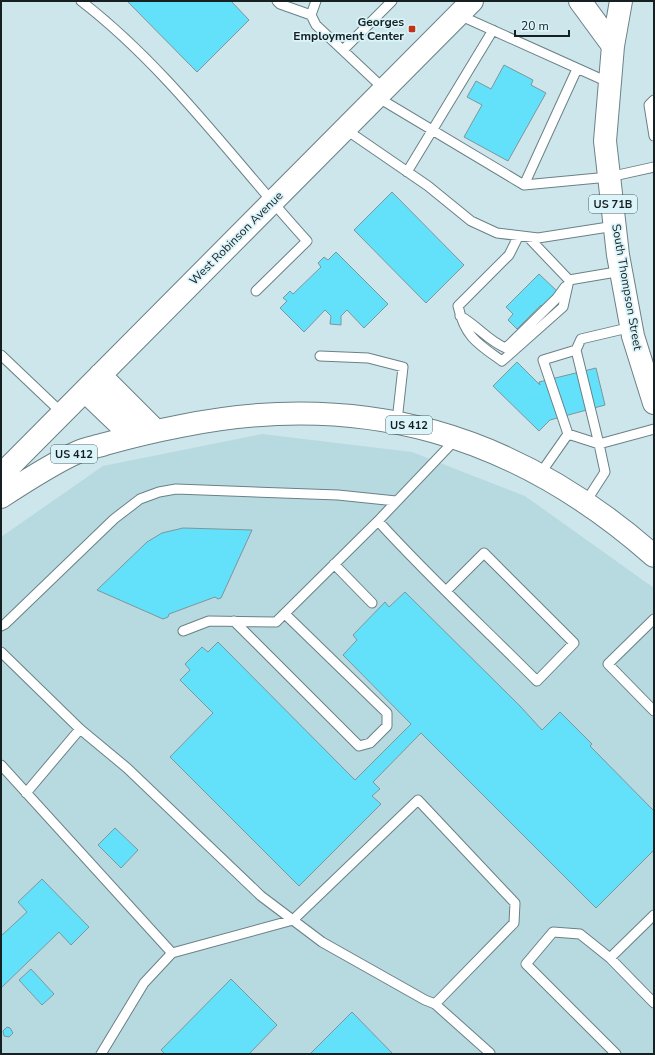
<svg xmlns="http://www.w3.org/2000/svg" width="655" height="1055" viewBox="0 0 655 1055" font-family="'Nunito Sans',sans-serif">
	<rect width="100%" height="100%" fill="#cde6ec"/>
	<!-- built -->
	<path fill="#b7d9e0" d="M262 434 412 452 525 496 654 588V1054H1V537L103 466Z"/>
	<!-- building -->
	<path fill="#63e1fa" stroke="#7e969b" d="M127 1H231L249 20 197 72Z
		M504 65 533 80 531 85 546 93 508 161 464 137 482 105 467 97 476 81 491 89Z
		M392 192 464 265 426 303 354 230Z
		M336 252 388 304 364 328 347 310 341 316V325L330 324 331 316 325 310 304 332 280 308 287 301 283 298 290 291 293 294 321 267 318 263 324 257 328 260Z
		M539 274 557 291 553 295 556 298 543 307 541 305 517 329 508 320 513 314 506 307Z
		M517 362 540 385 539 382 596 368 605 405 550 420 539 431 493 386Z
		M183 528 252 530 221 598 218 599 215 597 169 614 168 617 163 619 97 590 147 542 162 533Z
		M405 592 520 706 542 730 560 712 592 744 590 746 654 811V850L596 908 421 733 373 782 380 789 372 796 381 804 299 886 170 757 213 713 180 680 190 670 185 664 202 647 208 652 218 642 355 780 411 724 343 655 357 640 353 635 385 602 389 607Z
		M115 828 138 850 121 868 98 845Z
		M42 879 89 927 71 945 59 932 1 988V936L27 912 18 902Z
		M31 969 54 994 42 1005 19 980Z
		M231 979 277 1025 249 1054H165L161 1050Z
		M352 1012 393 1054H310Z
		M7 1027 10 1028 13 1033 9 1037 4 1036 3 1031Z"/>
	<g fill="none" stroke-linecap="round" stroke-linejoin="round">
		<!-- lane casing -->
		<g stroke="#6a8186" stroke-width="11">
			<path id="lane" d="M81 1C168 68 233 160 307 241L256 291
				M277 1 280 4 311 15
				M316 1 311 15 316 25 384 89
				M459 15 610 83
				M343 50 392 1
				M377 97 524 185 577 69
				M654 100 649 105 654 136
				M345 129 428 186 471 221 497 233 538 238 615 226
				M407 172 493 30
				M524 185 609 177 654 167
				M518 237 509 255 458 306C465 337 478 344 502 361L563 307 569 280
				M528 237 569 280 622 271
				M460 316C477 325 488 341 506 348L557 298 565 287
				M576 350 599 444
				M1 355 62 413
				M320 356 368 358 403 367 397 421
				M568 434 543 360 576 350 581 339 632 327
				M540 474 568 434 599 444
				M585 503 605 472 599 444 654 429
				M334 564 372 603
				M446 591 484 553 574 643 537 681C484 628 428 576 378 521L456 439
				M654 619 608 664 654 711
				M234 621 359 746 370 743 387 726V713L285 614
				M1 626 5 624 114 519 140 499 159 492 176 489 338 495 396 501
				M183 631 209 621 276 622 378 521
				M1 652 80 729 127 768 261 896 322 942 425 1000 435 1004 490 1053
				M1 765 172 953 144 983 101 1054
				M26 793 80 729
				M172 953 293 920 418 800 515 903 514 923 435 1004
				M610 958 654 1003
				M616 1054 526 964 553 932 580 934 610 958 654 915"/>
		</g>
		<!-- highway casing -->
		<g stroke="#6a8186" stroke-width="24">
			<path id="highway" d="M580 1 613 46
				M621 1 613 46 605 141 618 255 633 336 654 403
				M100 375 156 431
				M85 391 132 436
				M1 475 472 1
				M1 497C24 482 53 463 78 452 86 448 96 447 105 444 130 437 155 431 181 426 362 389 516 434 654 556"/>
		</g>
		<!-- lane -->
		<use href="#lane" stroke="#fff" stroke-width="9"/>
		<!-- highway -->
		<use href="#highway" stroke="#fff" stroke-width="22"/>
	</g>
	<!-- markers -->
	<rect fill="#be331a" stroke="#daf4f9" stroke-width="1.5" x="408" y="25" width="8" height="8" rx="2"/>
	<g text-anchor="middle" stroke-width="3.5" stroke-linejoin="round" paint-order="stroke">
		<!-- shield labels -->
		<g fill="#daf4f9" stroke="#516062" stroke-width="1">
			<rect x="589" y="195" width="48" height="18" rx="3"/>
			<rect x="386" y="416" width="46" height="18" rx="3"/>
			<rect x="51" y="445" width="46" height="18" rx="3"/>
		</g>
		<g font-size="11" font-weight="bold" fill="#162022">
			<text x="613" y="208">US 71B</text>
			<text x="409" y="429">US 412</text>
			<text x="74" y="458">US 412</text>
		</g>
		<!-- poi labels -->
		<g font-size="12" font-weight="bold" fill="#162022" stroke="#daf4f9" text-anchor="end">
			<text x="404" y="26">Georges<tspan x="404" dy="14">Employment Center</tspan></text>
		</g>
		<!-- street labels -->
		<g font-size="12" fill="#162022" stroke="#daf4f9">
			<text transform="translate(236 238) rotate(-45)" y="4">West Robinson Avenue</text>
			<text transform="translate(627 287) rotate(80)" y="4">South Thompson Street</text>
		</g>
	</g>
	<!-- border -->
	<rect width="655" height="1055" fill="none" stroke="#162022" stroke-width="4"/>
	<!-- scale -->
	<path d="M515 30v6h54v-6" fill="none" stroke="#162022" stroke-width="2"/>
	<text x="521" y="30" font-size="12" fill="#162022" stroke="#daf4f9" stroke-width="3" paint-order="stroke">20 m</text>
</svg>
